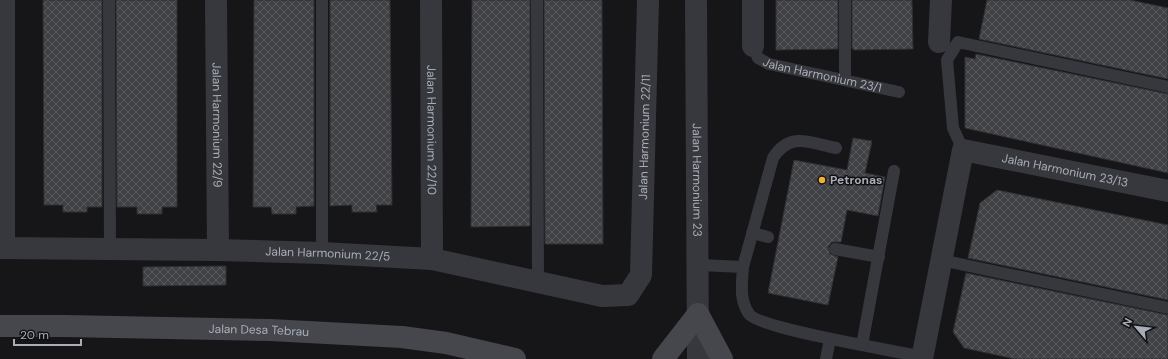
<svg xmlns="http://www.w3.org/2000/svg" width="1168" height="359" viewBox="0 0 1168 359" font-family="'DM Sans',sans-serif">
	<defs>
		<pattern id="building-cross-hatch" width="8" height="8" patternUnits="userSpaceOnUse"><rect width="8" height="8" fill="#404145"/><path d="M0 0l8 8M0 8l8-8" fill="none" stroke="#595a5e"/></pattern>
	</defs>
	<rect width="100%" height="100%" fill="#161618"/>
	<!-- building -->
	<path fill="url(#building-cross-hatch)" stroke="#303034" d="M43 0H102V207H87V212H63V205H44Z
		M116 0H177V207H162V214H137V207H117Z
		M254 0H314V206L296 207V214H272L271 207H253Z
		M330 0H390L392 205H376L377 212H352V205L330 206Z
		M472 0H530V226L471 227Z
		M544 0H602L603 244H545Z
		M776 0H838V49L776 50Z
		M852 0H912L913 49 854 50 852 48Z
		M987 0H1130L1168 8V79L979 39Z
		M976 54 1168 94V173L965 128V57L975 59Z
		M853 138 872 141 865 173 885 177 878 216 847 210 841 242H832L828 247 830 254 838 257 828 305 768 293 794 160 847 170Z
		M997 190 1168 225V300L968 258 980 203Z
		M226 266V285L143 286V267Z
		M966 273 1168 315V359H1015L964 348 953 332Z"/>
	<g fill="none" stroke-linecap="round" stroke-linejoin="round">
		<!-- lane -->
		<g stroke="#37383d" stroke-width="12">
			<path d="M109 0 110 249"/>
			<path d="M322 0V253"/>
			<path d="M537 0 538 283"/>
			<path d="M845 0V80"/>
			<path id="s1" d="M753 46 758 58 769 64 899 92"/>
			<path d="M963 150 953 128 947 60 958 42 1168 87"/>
			<path d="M752 233 768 237"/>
			<path d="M835 249 879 257"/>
			<path d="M941 260 1168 308"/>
			<path d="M699 265 743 267C742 284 739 299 749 314 760 329 897 351 923 357"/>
			<path d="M743 267 773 158C790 131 810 143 836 148"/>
			<path d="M862 345 894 171"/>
			<path d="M826 359 830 339"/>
		</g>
		<!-- street -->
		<g stroke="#37383d" stroke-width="22">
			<path d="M4 0V247"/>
			<path id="s2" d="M216 0 218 250"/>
			<path id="s3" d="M431 0 432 259"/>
			<path id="s4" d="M696 0 698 359"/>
			<path d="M753 0V46"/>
			<path d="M939 42 941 0"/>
			<path id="s5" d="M0 248 218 250 322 253 432 259 602 296 628 295 641 275 648 0"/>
			<path id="s6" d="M922 359 963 150 1168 191"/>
		</g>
		<!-- secondary -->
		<g stroke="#45474d" stroke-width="22">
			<path id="s7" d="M0 326H65L270 330 402 337 446 343 515 359"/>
			<path d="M663 359 698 314 722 359"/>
		</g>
	</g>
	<!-- markers -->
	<circle fill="#f2b134" stroke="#111113" stroke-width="1.5" cx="822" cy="180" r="4"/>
	<g text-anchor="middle" stroke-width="3" stroke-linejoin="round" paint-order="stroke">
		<!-- street labels -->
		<g font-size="12" fill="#a8adb8" stroke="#111113">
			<text dy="4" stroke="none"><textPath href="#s1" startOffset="80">Jalan Harmonium 23/1</textPath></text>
			<text dy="4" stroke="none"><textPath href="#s2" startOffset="125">Jalan Harmonium 22/9</textPath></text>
			<text dy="4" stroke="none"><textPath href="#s3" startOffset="130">Jalan Harmonium 22/10</textPath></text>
			<text dy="4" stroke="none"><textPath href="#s5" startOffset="794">Jalan Harmonium 22/11</textPath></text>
			<text dy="4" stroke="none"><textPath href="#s6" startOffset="317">Jalan Harmonium 23/13</textPath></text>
			<text dy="4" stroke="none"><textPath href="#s4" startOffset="180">Jalan Harmonium 23</textPath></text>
			<text dy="4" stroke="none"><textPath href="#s5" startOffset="328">Jalan Harmonium 22/5</textPath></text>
			<text dy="4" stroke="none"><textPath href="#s7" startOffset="259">Jalan Desa Tebrau</textPath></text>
		</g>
		<!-- poi labels -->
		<g font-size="12" font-weight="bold" fill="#a8adb8" stroke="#111113" text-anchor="start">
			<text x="830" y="184">Petronas</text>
		</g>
	</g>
	<!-- north arrow -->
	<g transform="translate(1136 327) rotate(298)" stroke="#111113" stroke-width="3" paint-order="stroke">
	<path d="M0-3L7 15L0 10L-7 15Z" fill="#a8adb8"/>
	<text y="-6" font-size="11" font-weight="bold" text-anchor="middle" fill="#a8adb8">N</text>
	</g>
	<!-- scale -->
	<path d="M14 339v6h67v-6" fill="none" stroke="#a8adb8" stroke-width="2"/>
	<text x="20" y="339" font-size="12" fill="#a8adb8" stroke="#111113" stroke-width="3" paint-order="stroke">20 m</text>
</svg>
